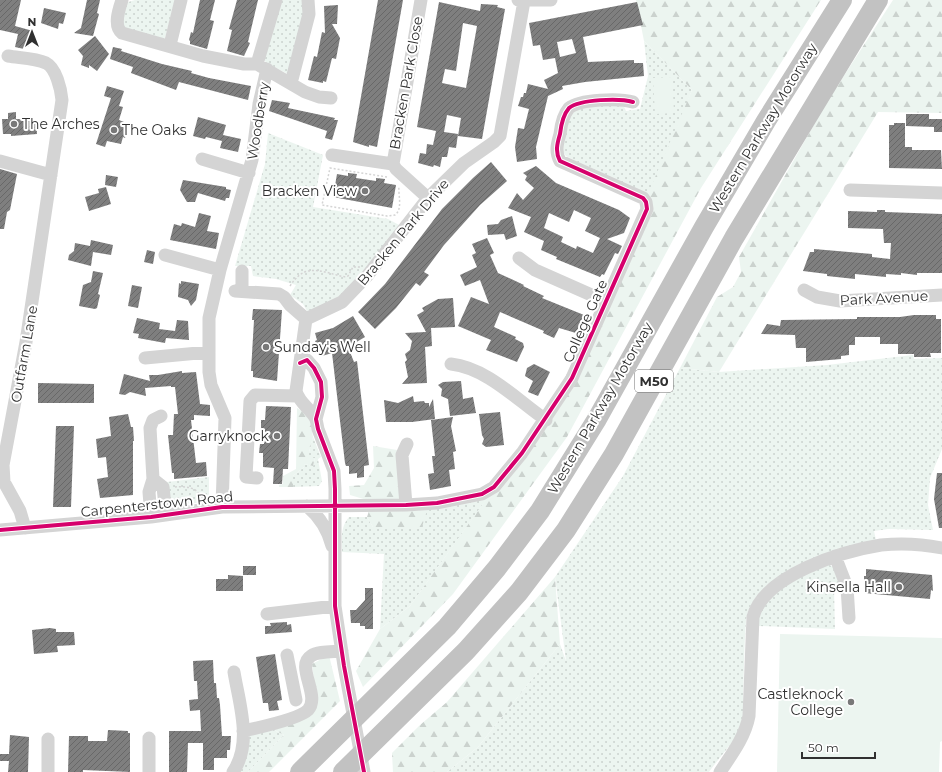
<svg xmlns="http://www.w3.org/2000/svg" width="942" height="772" viewBox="0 0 942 772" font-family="Montserrat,sans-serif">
	<defs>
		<pattern id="grass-dots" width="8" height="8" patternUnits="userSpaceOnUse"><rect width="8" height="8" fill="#ecf5f0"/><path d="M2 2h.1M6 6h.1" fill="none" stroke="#cbd2ce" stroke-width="1.8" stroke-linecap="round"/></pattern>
		<pattern id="forest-firs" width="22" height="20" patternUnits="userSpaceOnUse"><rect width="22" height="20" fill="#ecf5f0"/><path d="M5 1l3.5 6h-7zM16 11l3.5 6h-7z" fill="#cbd2ce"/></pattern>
		<pattern id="building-hatch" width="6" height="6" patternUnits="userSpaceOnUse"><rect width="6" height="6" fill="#7f7f7f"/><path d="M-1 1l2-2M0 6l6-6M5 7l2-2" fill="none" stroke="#686868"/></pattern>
	</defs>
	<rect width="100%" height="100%" fill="#fff"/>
	<!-- grass -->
	<path fill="url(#grass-dots)" d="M135 0H175L165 38 161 39 122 28 125 3Z
		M281 0H304L305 9 288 74 266 63 264 59Z
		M644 41 692 90 650 199 566 156 561 150C564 140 564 125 569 116 578 101 608 105 623 104L626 111 640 109 648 76Z
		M268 133 323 155 313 207 388 219 401 226 343 295 316 309 307 311 303 304 290 295 296 285 276 279 253 276 251 266H235L265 164Z
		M913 355 914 359 942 358V449L930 478 928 505 933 530 888 529 874 531 876 540C836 548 751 574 746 621 744 647 744 672 743 698 743 706 744 717 743 725 741 733 715 763 709 772H447L478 747 560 644 566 661 555 577 623 476 680 368 719 372 827 365Z
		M313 437 321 457 318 459 322 481 319 486 293 487V476L304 467V464L313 466 315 458 309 459V452Z
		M209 477V502L168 505 167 482Z
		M491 493 410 606 380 629 384 554 342 552C342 540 340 527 349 517H367L373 527 427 510Z
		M828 564 833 567 841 586 834 588 835 629 759 626C759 622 758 617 759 613 764 592 810 573 828 564Z
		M272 729 284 735 248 772H234L250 735Z"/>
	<!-- forest -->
	<path fill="url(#forest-firs)" d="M636 0H821L701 188 567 437 453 594 363 687 356 671 380 629 410 606 502 477 546 420 642 208 692 90 644 41Z
		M893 0H942V113L878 112 719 372 680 368 717 297 733 287 741 272 739 257 825 105Z
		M297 408 309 415 313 437 309 452V458H315L313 466 304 464V467L293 476V487H279V485L283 484V476L296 469Z
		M373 446 397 450 400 499 367 500 350 495 349 486 364 485 374 468Z
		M427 510 422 527H373L367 517 369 511Z
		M555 577 560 644 478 747 447 772H393L392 753 420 725 447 702Z
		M329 655 340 701 269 772H248L284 735 272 729 317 705 312 664Z"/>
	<!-- pitch -->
	<path fill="#ecf5f0" d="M672 77 674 113 655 114 653 78Z
		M780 634 942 638V741L940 742 939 772H777Z"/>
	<!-- building -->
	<path fill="url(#building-hatch)" fill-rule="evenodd" d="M0 0H21L15 26 33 31 28 47 26 46 24 49 15 47 18 34 0 30Z
		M87 0H100L97 13 99 14 93 36 74 33 81 28Z
		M200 0H215L210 20 214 21 207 49 190 44V41L189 40 191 32 193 33Z
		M237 0H258L248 42 250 43 244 56 227 51 232 30 229 29Z
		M378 0H403L377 147 369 145V147L353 142Z
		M439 2 480 11 481 4 498 5 497 7 505 9 482 139 458 136 461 118 447 115 444 132 458 134 456 148 449 147 447 157H442L440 167 434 165 433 167 418 163 420 153 426 154 427 144 433 145 436 131 417 127ZM463 23 477 26 466 88 442 83 445 69 456 71Z
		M637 2 643 25 583 37 588 62 634 60V63H643L644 76 585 82 562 86 563 89 548 96 536 147 537 159 517 162 515 147 518 128 524 129 529 109 518 106 521 97H523L524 93H526L528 84 548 89 544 80 558 73 555 58 543 60 540 45 533 46 529 23ZM572 39 576 53 560 57 557 42Z
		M338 5 337 24H332L340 38 336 59 332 58 326 82 323 81V83L308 80 314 56 317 57 322 32 325 33 324 6Z
		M44 8 66 13 63 24 59 23 58 29 41 23Z
		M95 36 109 54 97 71 89 65V68L81 65 83 56 78 50Z
		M113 47 122 49 121 51 162 64 192 71 191 73 209 78 251 86 248 100 179 82 176 90 131 73 133 67 110 59Z
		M107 86 124 91 119 106 123 107 119 120 129 124 125 138 123 137 121 144 107 141 105 147 96 144 111 98 104 96Z
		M272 100 290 103 288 108 335 118 334 120H338L332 140 325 138 327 131 269 111Z
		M16 112V119L36 120 37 134 11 136V134H3L2 119H8V113Z
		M906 114H929V119H942V132H934V127L906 126Z
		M198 117 226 125 223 135 241 139 238 152 220 148 222 141 206 137 205 139 193 136Z
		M894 123H905V147H912V150H941L942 169 889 168V125H894Z
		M491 162 507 181 480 205 444 245 424 272 429 275 420 286 416 283 396 308 375 329 358 312 385 284 442 209 473 178Z
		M536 166 556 183 619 210 630 218 624 233 607 239 622 246 618 254 615 253 604 275 602 274 600 277 556 259 557 257 541 250 544 241 524 232 531 217 508 208 517 193 523 200 534 188 525 180 527 176 523 173ZM574 210 591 218 585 231 600 238 593 253 577 246 576 249 561 242 563 237 544 228 549 213 569 222Z
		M0 169 17 174 10 210 7 212 4 229H0Z
		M348 173 357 174 356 178 376 181V178L385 179 384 183 396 185 392 208 333 197 337 174 348 176Z
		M106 175 118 177 116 187 105 185Z
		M183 180 226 187V189L231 190 229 198H226L225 201 198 193 195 202H187L180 190Z
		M106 187 111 204 89 211 85 197 99 193 98 189Z
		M877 210H885V212L942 214V273H917V275L901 273V275L886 274V277L855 274V279L827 276V274L803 271 810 252H814V249L872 254V257L890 259 891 243H884L883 229 848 228V211L877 212Z
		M199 213 211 216 207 231 219 233 216 249 170 240 174 224 181 226 182 223 195 227Z
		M512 216 517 236 506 240 504 234 488 235 487 225 498 224 501 220Z
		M487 238 494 253 490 255 498 273 524 285 523 286 544 296 542 298 584 315 576 333 559 328 554 338 543 333 544 331 500 312 494 327 516 337 515 339 523 343 524 347 517 362 486 350 491 340 458 326 471 297 489 304 480 280 465 286 460 275 477 267 472 255 476 253 472 244Z
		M91 240 113 245 111 255 93 252 91 266 68 260 69 255 74 251 75 243 90 246Z
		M147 250 155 252 153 264 144 262Z
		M93 271 103 273 98 294 100 295 97 308 95 309 79 306 83 285 91 282Z
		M181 281 199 284 196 300 191 306 188 300 178 297 179 283 181 284Z
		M132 285 142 287 138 308 128 306Z
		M453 298 455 327 431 328 432 346 425 347 427 383 402 384 408 377 405 362 407 360 405 354 410 350 412 341 405 333 426 332 417 315 424 311 422 308 438 299Z
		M253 309 282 310 277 381 253 377V371H251L254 320H252Z
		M914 315H936V319H941V353H930L931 357H914V354H898V344H880V337H855V345H849V355L841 356V359L806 362V348H796L795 335 761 334 767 324 780 326 781 320 857 319V317H900Z
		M353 316 365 337 348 347 354 362 357 361 369 465 364 466V477L357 478V473L349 474V466H346L345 463 332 353 322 356 315 341 317 340 315 333 333 328Z
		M137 318 160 323 159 329 175 331 177 320 188 321 189 340 166 338 165 343 138 338 139 334 133 333Z
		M534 364 550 372 538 396 528 392 533 381 525 376 527 368Z
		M182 371V373L196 372 200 404 210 405V416L194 415V420H191L196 463 206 462 207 476 174 479V473H172L168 435H173L174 414H178L175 387H171V386L145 388 146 396 130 392 125 395 119 394 124 374 150 381 149 375H158Z
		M461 381 463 399 473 397 476 413 450 416 448 399 441 396 442 389 438 385 443 382Z
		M38 383 94 384V403H38Z
		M413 396 414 402 424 401 425 403H429V407L433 399 435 419 412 422H386L384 400 398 403Z
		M266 406 291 407 288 469H283L282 484H273L274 468 263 467V453H259L260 444H264L265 429 261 428V420H265Z
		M500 412 504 445 486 447 482 444 484 439 482 435 479 414Z
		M128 414 131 427H133L134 441H133V495L100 498 97 479 108 477 106 457 98 458 96 439 111 436 109 417Z
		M453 417 451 426 456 451 453 452 455 469 449 470 451 486 430 490 428 474 434 473 432 456H435L431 420Z
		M56 426H74L71 507H53Z
		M937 473H942V528H939L934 499Z
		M243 566H256V575H243Z
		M866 569 932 575 933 591 931 590 930 599 864 593V576H866Z
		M228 575 243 576V591H216V579H228Z
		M365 588H373V629H365V626H360V623H351L350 610H356L365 600Z
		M287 622V625L291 624 292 632 265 634V626H271L270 623Z
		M50 628 56 629V632H74L75 645 57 646 58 652 34 654 32 630Z
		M275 654 282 700 277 701 279 710 269 711 268 703H263L256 657Z
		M213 660 214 683H216L217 698H219L220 705 222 736H231L230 750H227V758H214V770H203V743H188L187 772H169V731H201L200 710 190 711 189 700 198 699 197 681H194L193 661Z
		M108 730 128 731V733H130V772L83 770V772H68L69 736H88V741H107Z
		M10 735 29 737 28 772H8L9 761H0V754H9Z"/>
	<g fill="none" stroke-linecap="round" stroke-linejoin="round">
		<!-- path -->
		<path stroke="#d4d4d4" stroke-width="1.5" stroke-dasharray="2 2" stroke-linecap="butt" d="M387 177 330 168 322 205 387 216 395 215C403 209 398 195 399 186
			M290 286C302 268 312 268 333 274 338 275 343 278 348 276L353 267H361
			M175 487C185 486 199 487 201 499"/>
		<!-- minor -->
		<path stroke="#d4d4d4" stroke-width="13" d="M122 0C119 9 113 26 122 33L203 56 244 64H257L305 92 319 97 331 98
			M421 0 393 164 396 169 428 198
			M518 0H551
			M170 45 181 0
			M8 56C20 58 35 58 46 63 56 68 61 89 62 100L26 342 3 465 4 482 20 511 25 528
			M257 64 276 0
			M291 83 309 14 308 0
			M332 155 393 164
			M202 159 249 173
			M0 161 51 175
			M850 190 942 193
			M165 255 220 270
			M519 258 535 270 605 301
			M804 290 817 297 840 301 942 295
			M235 291 279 294 284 297 290 305 306 319
			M242 291V271
			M145 358 209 352
			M300 363 307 360 314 368 321 382 322 397 316 419 318 429 334 471 335 489V606L344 666 364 772
			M451 364C487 368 517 400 546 420
			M316 419C311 409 299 403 296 391L306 319 342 302 367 276 428 198 464 163 494 142 500 136 524 1
			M257 478 246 477 250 401 255 395 297 396
			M153 479 163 487 166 515
			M406 505 402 455 407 444
			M307 506C320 517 328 530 332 546
			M222 507 225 418 211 385 209 372V318L220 270 252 160 259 104 267 69
			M151 517 149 492 153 479 150 428 153 420 161 416
			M0 530 151 517 222 507 406 505 437 503 482 494 494 487 522 453 572 378 647 209 646 202 643 198 560 161C555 152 557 144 560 134 561 125 563 115 569 108 580 99 620 98 633 102
			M835 556 847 587 849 618
			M267 614 335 606
			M287 655 296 700
			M243 731C257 728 299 719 308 710 321 696 295 666 311 656 318 651 333 652 342 651
			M48 772V739
			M149 772V738
			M233 772C253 743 239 703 234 672
			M720 772C732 754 745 737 749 716L753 617C764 575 843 551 881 545 901 543 922 544 942 548"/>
		<!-- highway -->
		<path stroke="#c2c2c2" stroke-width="20" d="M300 772 447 627 497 568 540 511 597 419 704 227 766 121 842 0
			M343 772 466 651 519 592 566 530 614 454 734 238 878 0"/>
		<!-- cycleway casing -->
		<g stroke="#fff" stroke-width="6">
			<path id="cycleway" d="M300 363 307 360 314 368 321 382 322 397 316 419 318 429 334 471 335 489V606L344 666 364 772
				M0 530 151 517 222 507 406 505 437 503 482 494 494 487 522 453 572 378 647 209 646 202 643 198 560 161C555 152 557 144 560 134 561 125 563 115 569 108 580 99 620 98 633 102"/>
		</g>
		<!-- cycleway -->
		<use href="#cycleway" stroke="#d6006c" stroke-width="4"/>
	</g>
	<!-- markers -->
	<g fill="#787878" stroke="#fff" stroke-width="1.5">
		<circle cx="14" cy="124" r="4"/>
		<circle cx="114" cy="130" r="4"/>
		<circle cx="365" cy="191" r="4"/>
		<circle cx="266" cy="347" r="4"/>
		<circle cx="277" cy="436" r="4"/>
		<circle cx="899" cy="587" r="4"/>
		<circle cx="851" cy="702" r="4"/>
	</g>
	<g text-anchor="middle" stroke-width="4" stroke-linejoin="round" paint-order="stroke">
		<!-- shield labels -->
		<rect fill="#fff" stroke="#6e6e6e" stroke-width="1" x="635" y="370" width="38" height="22" rx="3"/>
		<g font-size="13" font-weight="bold" fill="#303030">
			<text x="654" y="386">M50</text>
		</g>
		<!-- street labels -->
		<g font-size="14" fill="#303030" stroke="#fff">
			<text transform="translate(406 83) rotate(-80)" y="5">Bracken Park Close</text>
			<text transform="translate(258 121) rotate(-81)" y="5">Woodberry</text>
			<text transform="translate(763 128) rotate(-59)" y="5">Western Parkway Motorway</text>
			<text transform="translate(403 232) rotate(-50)" y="5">Bracken Park Drive</text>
			<text transform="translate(884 298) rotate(-3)" y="5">Park Avenue</text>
			<text transform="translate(585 321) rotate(-66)" y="5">College Gate</text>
			<text transform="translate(24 354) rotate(-80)" y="5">Outfarm Lane</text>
			<text transform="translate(600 408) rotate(-60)" y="5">Western Parkway Motorway</text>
			<text transform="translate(157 504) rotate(-6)" y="5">Carpenterstown Road</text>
		</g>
		<!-- poi labels -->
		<g font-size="14" fill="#303030" stroke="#fff" text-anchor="end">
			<text x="22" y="129" text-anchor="start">The Arches</text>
			<text x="122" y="135" text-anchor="start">The Oaks</text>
			<text x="357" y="196">Bracken View</text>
			<text x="274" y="352" text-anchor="start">Sunday's Well</text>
			<text x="269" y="441">Garryknock</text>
			<text x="891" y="592">Kinsella Hall</text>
			<text x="843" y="699">Castleknock<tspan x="843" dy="16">College</tspan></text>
		</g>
	</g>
	<!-- north arrow -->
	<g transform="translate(32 32)" stroke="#ffffff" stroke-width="3" paint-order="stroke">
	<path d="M0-3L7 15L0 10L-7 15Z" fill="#303030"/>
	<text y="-6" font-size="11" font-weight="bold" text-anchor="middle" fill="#303030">N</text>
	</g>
	<!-- scale -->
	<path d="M802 752v6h73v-6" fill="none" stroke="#303030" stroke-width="2"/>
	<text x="808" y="752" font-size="12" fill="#303030" stroke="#ffffff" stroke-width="3" paint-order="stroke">50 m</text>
</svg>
